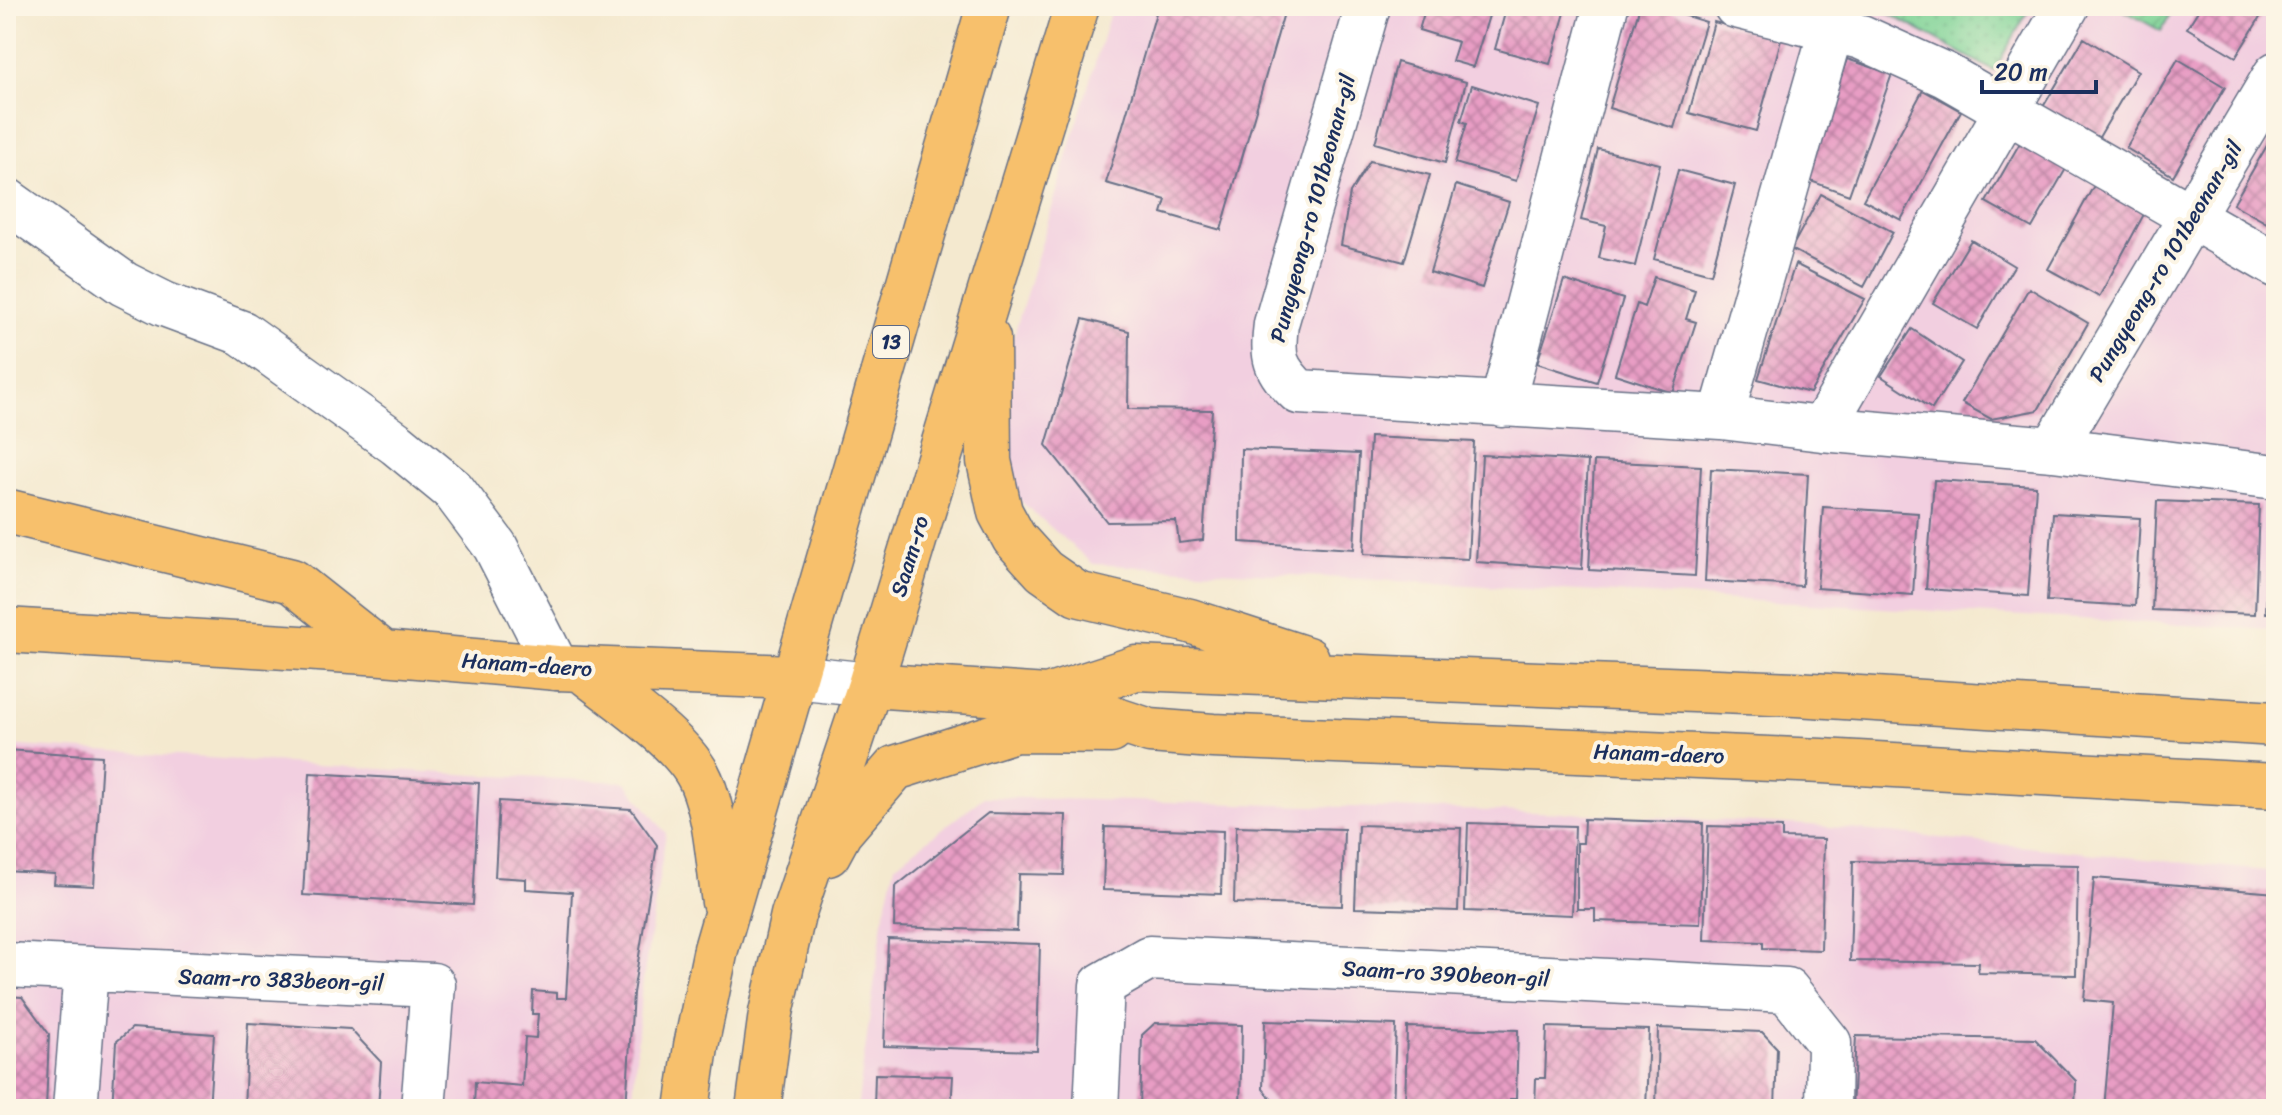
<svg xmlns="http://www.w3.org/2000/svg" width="2282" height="1115" viewBox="0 0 2282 1115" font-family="Sriracha,sans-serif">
	<defs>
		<pattern id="park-dots" width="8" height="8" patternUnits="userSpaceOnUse" patternTransform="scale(2)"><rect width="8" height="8" fill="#7ed396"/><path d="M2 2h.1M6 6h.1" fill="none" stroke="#6cb584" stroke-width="1.8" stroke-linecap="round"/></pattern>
		<pattern id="garden-furrows" width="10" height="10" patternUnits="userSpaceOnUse" patternTransform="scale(2)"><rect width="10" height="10" fill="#7ed396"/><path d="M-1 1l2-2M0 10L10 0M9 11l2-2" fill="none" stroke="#6cb584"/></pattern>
		<pattern id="building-cross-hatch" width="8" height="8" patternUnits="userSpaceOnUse" patternTransform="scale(2)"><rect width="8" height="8" fill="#e89dc4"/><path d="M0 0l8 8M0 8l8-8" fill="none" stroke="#bb80a2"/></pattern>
	</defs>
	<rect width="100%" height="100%" fill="#fcf5e5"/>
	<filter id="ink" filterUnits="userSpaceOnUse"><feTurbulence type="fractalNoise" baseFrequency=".0125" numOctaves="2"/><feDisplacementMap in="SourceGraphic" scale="16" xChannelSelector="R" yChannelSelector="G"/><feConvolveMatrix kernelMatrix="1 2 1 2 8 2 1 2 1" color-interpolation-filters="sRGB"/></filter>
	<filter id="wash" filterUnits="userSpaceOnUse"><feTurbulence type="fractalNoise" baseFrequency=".006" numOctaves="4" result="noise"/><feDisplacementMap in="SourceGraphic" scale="32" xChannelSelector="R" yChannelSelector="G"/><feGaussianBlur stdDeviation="1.8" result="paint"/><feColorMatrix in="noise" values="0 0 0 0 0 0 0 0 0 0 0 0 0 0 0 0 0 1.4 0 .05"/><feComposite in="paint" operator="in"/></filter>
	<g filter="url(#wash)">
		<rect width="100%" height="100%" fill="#f4e9cf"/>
		<!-- built -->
		<path fill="#f2cfe0" d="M1112 6H2276V630L1093 564 1017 498 995 399Z
			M6 745 475 775 626 782 666 833 641 993 632 1109H6Z
			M984 797 1569 813 1810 825 2276 872V1109H857L883 920 895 865Z"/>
		<!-- park -->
		<path fill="url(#park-dots)" stroke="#4c817a" stroke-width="2" d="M1875 6H2031L1994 71Z"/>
		<!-- garden -->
		<path fill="url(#garden-furrows)" stroke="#4c817a" stroke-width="2" d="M2116 6H2175L2161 31Z"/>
		<g id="blocks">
			<!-- building -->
			<path fill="url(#building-cross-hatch)" d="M1158 6H1286L1221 230 1162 213 1166 200 1106 183Z
				M1426 6H1492L1473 67 1452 61 1458 42 1419 30Z
				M1507 6H1567L1550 64 1495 49Z
				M1640 6H1654L1706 22 1674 128 1609 108Z
				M2201 6H2267L2236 57 2187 28Z
				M1714 22 1781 40 1756 131 1689 113Z
				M2084 38 2138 71 2098 139 2043 107Z
				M1847 59 1892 74 1849 195 1805 179Z
				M2178 59 2225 87 2173 176 2126 148Z
				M1397 62 1466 82 1445 163 1375 143Z
				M1472 85 1539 106 1516 181 1455 163 1467 123 1461 121Z
				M1923 90 1961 111 1901 220 1863 200Z
				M2276 130V228L2233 204Z
				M2021 141 2067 167 2032 228 1986 202Z
				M1598 149 1660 164 1635 266 1599 258 1606 226 1581 220Z
				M1370 161 1430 175 1404 262 1341 245 1350 193Z
				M1678 170 1735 185 1711 274 1654 259Z
				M2098 178 2149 205 2099 297 2048 269Z
				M1456 185 1509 202 1482 288 1430 272Z
				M1821 194 1893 232 1864 287 1791 249Z
				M1971 240 2014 266 1977 329 1933 303Z
				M1795 264 1865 299 1810 393 1758 379Z
				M1654 277 1695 290 1686 319 1696 322 1673 393 1615 374 1637 304 1644 307Z
				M1564 280 1623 299 1597 382 1537 363Z
				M2029 288 2088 323 2038 410 1991 419 1962 403Z
				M1083 319 1129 331 1128 409 1212 410 1203 540 1179 543 1176 521 1107 522 1046 445Z
				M1912 329 1962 362 1932 409 1881 376Z
				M1370 437 1474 442 1468 559 1364 554Z
				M1241 449 1359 454 1354 549 1240 542Z
				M1482 455 1588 461 1582 569 1476 562Z
				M1594 461 1701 466 1695 576 1589 570Z
				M1711 469 1808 474 1802 586 1705 581Z
				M1934 480 2036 486 2028 596 1926 589Z
				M2157 501 2259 505 2255 614 2152 610Z
				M1823 507 1918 513 1913 595 1817 588Z
				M2053 513 2140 518 2135 606 2047 601Z
				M2270 525 2276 526V613H2266Z
				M6 750 102 756 94 886 54 884 55 874 6 871Z
				M310 773 479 783 473 905 303 895Z
				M499 801 631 809 657 845 633 993 626 1109H474L475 1082 522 1086 525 1037 536 1038 538 1014H532L533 991 557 993V998H566L572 892 526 889V879L495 877Z
				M988 813 1066 815 1064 875 1019 874 1017 931 894 927 895 887Z
				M1584 819 1703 823 1700 924 1595 921V909H1577V843H1583Z
				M1468 823 1575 826 1572 915 1465 911Z
				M1358 825 1461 828 1458 911 1355 908Z
				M1236 826 1344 829 1342 906 1234 903Z
				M1708 826 1782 828V838L1824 839 1821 950 1763 948V942L1704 940Z
				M1105 827 1223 831 1221 894 1103 890Z
				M1853 861 2078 865 2076 975 1978 973 1979 963 1850 961Z
				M2094 878 2276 893V1109H2104L2113 1003 2084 1000Z
				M888 939 1040 944 1037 1051 884 1046Z
				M6 996 22 997 49 1034 46 1109H6Z
				M1265 1021 1396 1025 1393 1109H1273V1101L1263 1089Z
				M248 1023 350 1029 381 1062 378 1109H244Z
				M1155 1023 1242 1025 1240 1109H1140L1142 1035Z
				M1407 1027 1518 1030 1516 1099H1510V1109H1405Z
				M1547 1027 1649 1030 1646 1109H1535L1536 1078H1545Z
				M132 1028 214 1034 209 1109H112L116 1042Z
				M1658 1028 1762 1032 1777 1048 1775 1109H1656Z
				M1856 1036 2035 1039 2076 1081 2075 1109H1852Z
				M875 1074 953 1076 951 1109H874Z"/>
		</g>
	</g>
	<g filter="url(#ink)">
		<use href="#blocks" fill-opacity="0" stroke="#677086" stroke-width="2"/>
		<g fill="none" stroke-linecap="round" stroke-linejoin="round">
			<!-- minor casing -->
			<g stroke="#677086" stroke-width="47">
				<path id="minor" d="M1368 6 1276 324C1272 358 1274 368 1299 392L1721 417 1822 429 2053 449 2276 477
					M1736 6 1861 37 1945 75 2276 265
					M6 200 124 284 164 304 242 333 397 444 453 490 495 546 557 668
					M1502 405 1606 6
					M1721 417 1838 6
					M1822 429 2067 6
					M2053 449 2276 74
					M794 677 870 685
					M6 965 433 985 423 1109
					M75 1109 86 970
					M1096 1109 1102 985 1149 958 1787 990 1829 1043 1828 1109"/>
			</g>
			<!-- major casing -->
			<g stroke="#677086" stroke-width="47">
				<path id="major" d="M988 339 989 461 1000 512 1014 538 1044 571 1077 594 1190 621 1307 659
					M6 511 292 581 383 653
					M6 630 383 653 557 668 794 677
					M581 669C615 697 684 741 701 781 717 818 718 864 724 902
					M870 685 1047 697 1150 731 1213 736 1822 761 2276 786
					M1047 697 1136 668 1796 694 2276 724
					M828 854 840 832 895 768 1015 730 1111 731
					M687 1109 696 1046 716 949 989 6
					M758 1109 771 1013 793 915 870 685 1077 6"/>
			</g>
			<!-- minor -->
			<use href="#minor" stroke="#fff" stroke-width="44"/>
			<!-- major -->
			<use href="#major" stroke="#f7c06c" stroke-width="44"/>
		</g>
	</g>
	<g text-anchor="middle" stroke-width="8" stroke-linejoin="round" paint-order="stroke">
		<!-- shield labels -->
		<rect fill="#fcf5e5" stroke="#5e6a86" stroke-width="2" x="873" y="326" width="36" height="32" rx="6"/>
		<g font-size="20" font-weight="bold" fill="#1b2f5e">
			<text x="891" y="349">13</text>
		</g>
		<!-- street labels -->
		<g font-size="22" fill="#1b2f5e" stroke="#fcf5e5">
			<text transform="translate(1312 208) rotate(-75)" y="8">Pungyeong-ro 101beonan-gil</text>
			<text transform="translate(2165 261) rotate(-59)" y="8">Pungyeong-ro 101beonan-gil</text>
			<text transform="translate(909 556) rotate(-73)" y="8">Saam-ro</text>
			<text transform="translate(527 664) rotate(4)" y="8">Hanam-daero</text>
			<text transform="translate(1659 753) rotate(2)" y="8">Hanam-daero</text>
			<text transform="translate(1446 973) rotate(3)" y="8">Saam-ro 390beon-gil</text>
			<text transform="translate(281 979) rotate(2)" y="8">Saam-ro 383beon-gil</text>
		</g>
	</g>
	<!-- margin -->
	<rect width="2282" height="1115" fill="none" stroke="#fcf5e5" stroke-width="32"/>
	<!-- scale -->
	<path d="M1982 80v12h114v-12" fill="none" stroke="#1b2f5e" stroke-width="4"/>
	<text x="1994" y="80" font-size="24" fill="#1b2f5e" stroke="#fcf5e5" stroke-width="6" paint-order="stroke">20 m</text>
</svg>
